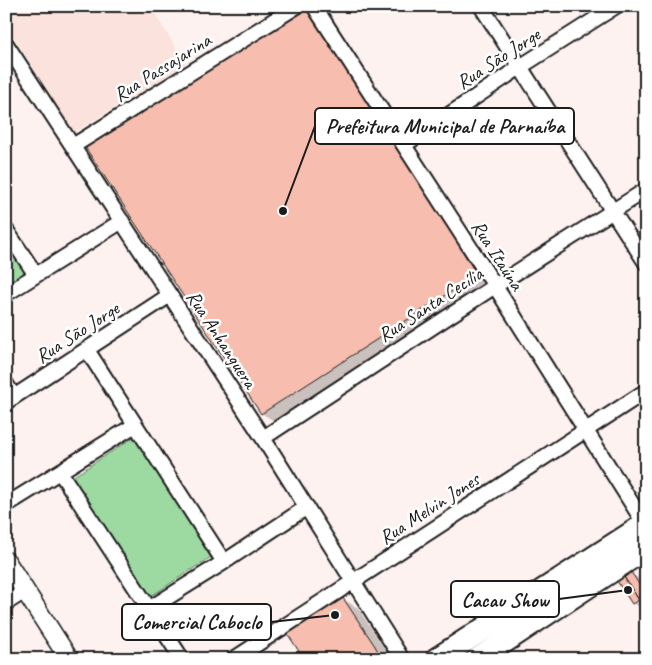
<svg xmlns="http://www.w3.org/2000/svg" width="652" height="665" viewBox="0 0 652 665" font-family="Caveat,sans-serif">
	<rect width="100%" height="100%" fill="#fdf2ef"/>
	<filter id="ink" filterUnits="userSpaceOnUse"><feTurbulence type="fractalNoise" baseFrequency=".02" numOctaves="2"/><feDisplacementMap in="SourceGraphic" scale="10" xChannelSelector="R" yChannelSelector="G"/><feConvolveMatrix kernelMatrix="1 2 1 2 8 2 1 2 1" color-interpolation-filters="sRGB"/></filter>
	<g filter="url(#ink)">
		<!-- built -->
		<path fill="#fbe2dc" d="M6 6H150L186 64 73 133 6 24Z"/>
		<!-- green -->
		<path fill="#9cdaa2" stroke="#5c7b5f" d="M6 238 29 274 6 289Z
			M134 437 211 557 148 598 71 478Z"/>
		<!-- shadow -->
		<path fill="#0003" d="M314 6 329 15 491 284 276 422 261 413Z
			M631 574 638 578 646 590V603L640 607 633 603Z
			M343 599 358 608 391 659H306Z"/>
		<!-- building -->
		<path fill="#f7beaf" stroke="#1c1c1c" d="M312 6H314L477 275 261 414 85 147Z
			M646 563V580L638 568Z
			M631 572 646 595 639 600 624 577Z
			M624 577 639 600 632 604 617 581Z
			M343 598 375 646 382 659H304L287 633Z"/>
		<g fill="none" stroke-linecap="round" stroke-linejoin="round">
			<!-- minor casing -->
			<g stroke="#1c1c1c" stroke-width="18">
				<path id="minor" d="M314 6 495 286 646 526
					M481 6 646 263
					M6 44 263 438 402 659
					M404 145 520 67 616 6
					M73 146 297 6
					M6 230 36 275
					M6 294 122 221
					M87 350 224 562
					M6 384 14 397
					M6 402 170 295
					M263 438 495 286 646 190
					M60 472 182 659
					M6 505 135 425
					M6 603 25 591
					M149 609 224 562 307 507
					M234 659 646 391"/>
			</g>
			<!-- tertiary casing -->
			<g stroke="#1c1c1c" stroke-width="21">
				<path id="tertiary" d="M6 561 69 659"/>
			</g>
			<!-- primary casing -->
			<g stroke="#1c1c1c" stroke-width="26">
				<path id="primary" d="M437 659 646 524
					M478 659 646 548"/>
			</g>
			<!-- minor -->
			<use href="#minor" stroke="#fff" stroke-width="14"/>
			<!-- tertiary -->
			<use href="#tertiary" stroke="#fff" stroke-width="18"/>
			<!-- primary -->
			<use href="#primary" stroke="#fff" stroke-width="22"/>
		</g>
	</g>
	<g text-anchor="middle" stroke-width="5" stroke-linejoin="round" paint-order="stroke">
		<!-- street labels -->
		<g font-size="20" fill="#1c1c1c" stroke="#fff">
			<text transform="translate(498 58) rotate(-33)" y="7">Rua São Jorge</text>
			<text transform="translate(162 67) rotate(-32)" y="7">Rua Passajarina</text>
			<text transform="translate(498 255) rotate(57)" y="7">Rua Itaúna</text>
			<text transform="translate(430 304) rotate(-33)" y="7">Rua Santa Cecília</text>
			<text transform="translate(77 332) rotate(-33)" y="7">Rua São Jorge</text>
			<text transform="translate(222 339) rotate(57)" y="7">Rua Anhanguera</text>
			<text transform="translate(429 508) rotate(-33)" y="7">Rua Melvin Jones</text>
		</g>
	</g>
	<!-- callouts -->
	<path fill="none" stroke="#1c1c1c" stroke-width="2" d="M283 211L315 126M628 590L559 599M335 615L271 622"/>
	<g fill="#1c1c1c" stroke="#fff" stroke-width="2">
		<circle cx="283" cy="211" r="5"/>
		<circle cx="628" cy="590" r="5"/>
		<circle cx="335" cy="615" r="5"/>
	</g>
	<g fill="#fff" stroke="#1c1c1c" stroke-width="2">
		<rect x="315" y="108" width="259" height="36" rx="5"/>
		<rect x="451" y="581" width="108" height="36" rx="5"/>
		<rect x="122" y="604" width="149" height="36" rx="5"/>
	</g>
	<g font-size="21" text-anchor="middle" font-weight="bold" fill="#1c1c1c">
		<text x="445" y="133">Prefeitura Municipal de Parnaíba</text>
		<text x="505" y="607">Cacau Show</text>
		<text x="197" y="629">Comercial Caboclo</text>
	</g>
	<!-- margin -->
	<rect width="652" height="665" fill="none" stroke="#fff" stroke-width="25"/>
	<rect x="12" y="12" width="627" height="640" fill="none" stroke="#1c1c1c" stroke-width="2" filter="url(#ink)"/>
</svg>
